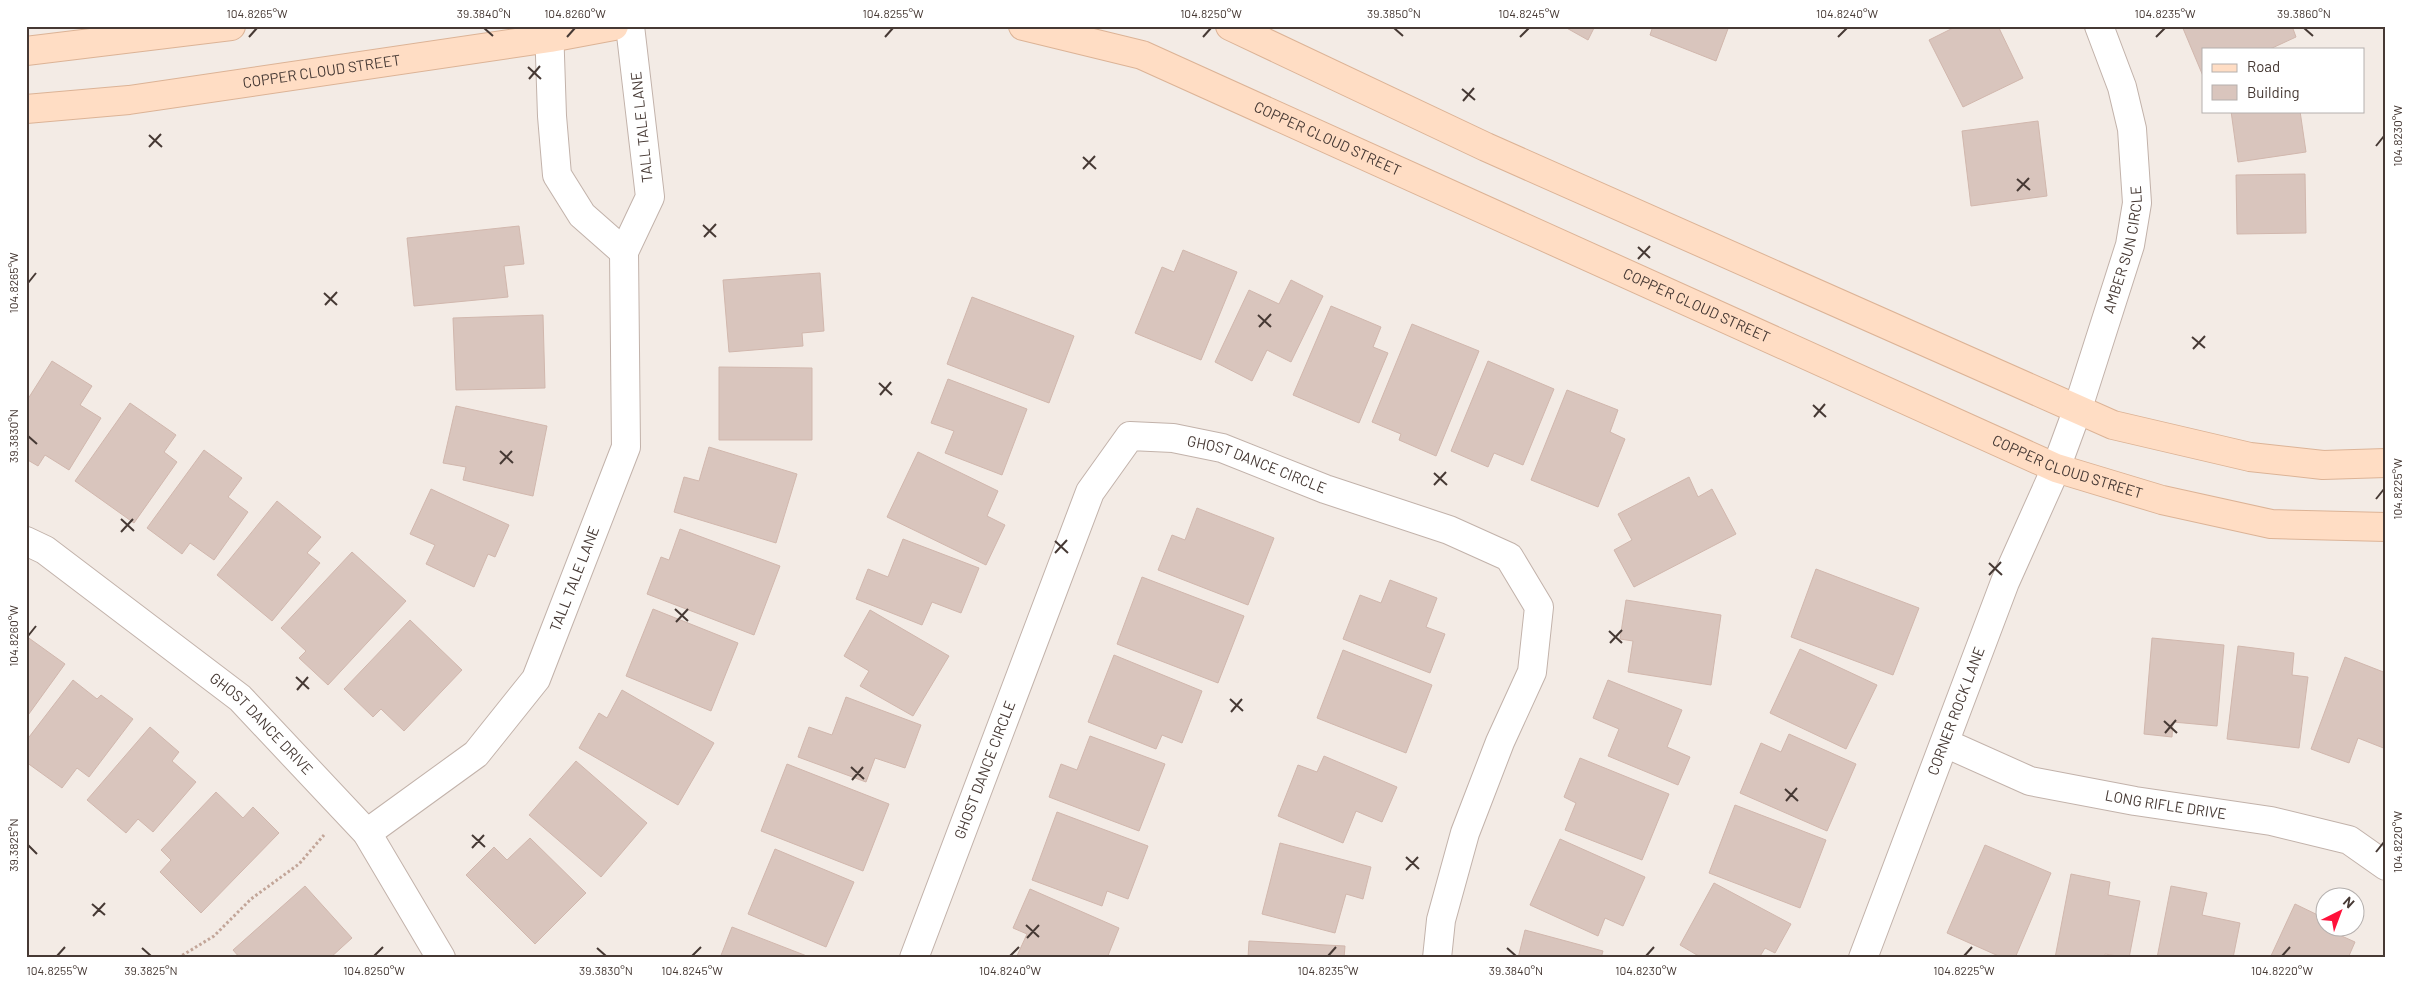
<svg xmlns="http://www.w3.org/2000/svg" width="2412" height="984" viewBox="0 0 2412 984" font-family="Barlow,sans-serif">
	<rect width="100%" height="100%" fill="#f3ebe5"/>
	<!-- building -->
	<path fill="#d9c5bd" stroke="#d1b7ad" d="M1563 26H1595L1588 40Z
		M1653 26H1729L1716 61 1650 35Z
		M1957 26H1998L2023 78 1963 107 1929 40Z
		M2182 26H2292L2296 37 2270 49H2203V76Z
		M2231 111H2300L2306 152 2238 162Z
		M2038 121 2047 196 1971 206 1962 131Z
		M2305 174 2306 233 2237 234 2236 175Z
		M519 226 524 264 504 266 508 297 414 306 407 238Z
		M1183 250 1237 272 1201 360 1135 333 1162 267 1174 272Z
		M820 273 824 331 802 333 803 346 729 352 723 280Z
		M1291 280 1323 296 1291 362 1267 350 1252 381 1215 362 1249 290 1279 304Z
		M972 297 1074 336 1049 403 947 364Z
		M1331 306 1381 327 1373 347 1388 353 1359 423 1293 395Z
		M543 315 545 388 456 390 453 318Z
		M1412 324 1479 351 1436 456 1399 440 1401 434 1372 422Z
		M52 361 92 386 80 405 101 418 69 470 45 455 38 466 26 459V402Z
		M1488 361 1554 389 1523 465 1494 453 1488 467 1451 451Z
		M719 367 812 368V440H719Z
		M948 379 1027 409 1002 475 945 453 954 431 931 423Z
		M1567 390 1618 410 1610 432 1625 439 1598 507 1531 480Z
		M130 403 176 435 164 452 177 462 134 523 75 481Z
		M456 406 547 426 533 496 463 480 466 467 443 463Z
		M709 447 797 474 776 543 674 512 684 477 699 481Z
		M204 450 242 478 228 497 248 512 214 560 190 543 182 554 147 528Z
		M918 452 998 491 987 516 1005 525 986 565 887 517Z
		M1689 477 1698 497 1712 489 1736 534 1634 587 1614 550 1632 540 1618 514Z
		M431 489 509 525 495 557 488 554 474 587 426 564 435 545 410 534Z
		M277 501 321 537 307 553 320 563 272 621 217 575Z
		M1197 508 1274 538 1248 605 1158 570 1172 535 1185 540Z
		M680 529 780 566 754 635 647 594 661 557 669 560Z
		M903 539 979 568 961 613 932 602 922 625 856 599 868 569 888 577Z
		M352 552 406 601 328 685 299 658 306 651 281 628Z
		M1816 569 1919 608 1893 675 1791 637Z
		M1142 577 1244 616 1218 683 1117 644Z
		M1390 580 1437 598 1426 627 1445 634 1430 673 1343 639 1360 595 1381 603Z
		M1626 600 1721 615 1711 685 1628 672 1633 641 1620 639Z
		M653 609 738 643 711 711 626 676Z
		M870 610 949 656 913 716 860 686 869 671 844 656Z
		M410 620 462 670 404 731 381 709 373 717 344 689Z
		M26 636 65 664 26 718Z
		M2152 638 2224 645 2217 726 2173 722 2172 737 2144 734Z
		M2238 646 2294 653 2292 675 2308 677 2299 748 2227 739Z
		M1800 649 1877 685 1846 749 1770 713Z
		M1343 650 1432 685 1406 753 1317 718Z
		M1114 655 1202 691 1182 743 1162 735 1156 749 1088 722Z
		M2345 657 2386 673V749L2358 738 2349 763 2311 749Z
		M73 680 97 699 101 695 133 719 89 777 77 768 62 788 26 762V741Z
		M1608 680 1682 710 1667 747 1690 757 1678 785 1608 756 1619 729 1593 718Z
		M622 690 714 743 678 805 579 748 599 713 607 718Z
		M846 697 921 725 905 768 875 758 866 782 798 757 809 727 832 735Z
		M150 727 179 752 172 761 196 782 153 832 138 819 126 833 87 800Z
		M1789 734 1856 764 1827 831 1740 793 1761 743 1781 752Z
		M1090 736 1165 764 1139 831 1049 797 1061 764 1077 770Z
		M1324 756 1397 787 1382 822 1356 811 1343 843 1278 816 1298 765 1317 772Z
		M1580 758 1669 794 1642 860 1565 830 1576 803 1564 797Z
		M576 761 647 823 601 877 529 815Z
		M787 764 889 804 863 871 761 831Z
		M216 792 243 818 253 807 279 833 201 913 160 872 171 860 161 850Z
		M1735 805 1826 840 1800 908 1709 873Z
		M1057 812 1148 846 1128 899 1107 891 1102 906 1032 880Z
		M530 838 586 893 535 944 466 875 494 847 507 860Z
		M1560 839 1645 877 1623 926 1605 918 1598 936 1530 905Z
		M1280 843 1371 867 1363 899 1346 894 1335 933 1262 914Z
		M1985 845 2051 873 2015 958H2003L1947 933Z
		M775 849 854 882 826 947 748 914Z
		M2071 874 2110 882 2108 895 2140 901 2129 958 2105 954V958H2055Z
		M1714 883 1791 924 1775 953 1765 948 1759 958H1702L1680 945Z
		M305 886 352 938 330 958H240L233 950Z
		M2171 886 2207 893 2202 915 2240 923 2233 958H2157Z
		M1030 889 1119 928 1107 958H1016L1027 934 1013 928Z
		M2295 904 2324 918V928L2355 942 2348 958H2270Z
		M732 927 812 958H720Z
		M1525 930 1603 951 1601 958H1518Z
		M1249 941 1345 946 1344 958H1248Z"/>
	<g fill="none" stroke-linecap="round" stroke-linejoin="round">
		<!-- street casing -->
		<g stroke="#c2b2aa" stroke-width="30">
			<g id="street">
				<path d="M549 26 552 116 557 175 582 215 624 252"/>
				<path id="s1" d="M26 541 45 550 240 698 367 833 441 958"/>
				<path id="s2" d="M1945 743 2030 781 2135 801 2271 821 2349 840 2386 866"/>
				<path id="s3" d="M367 833 476 754 536 679 626 447 624 252 650 197 630 26"/>
				<path id="s4" d="M914 958 1090 492 1130 436 1173 438 1222 448 1325 489 1449 530 1509 557 1539 607 1532 672 1500 742 1465 833 1441 920 1437 958"/>
				<path id="s5" d="M1863 958 2005 582 2056 468 2077 411 2130 245 2137 203 2132 129 2122 87 2099 26"/>
			</g>
		</g>
		<!-- secondary casing -->
		<g stroke="#dcb396" stroke-width="30">
			<g id="secondary">
				<path id="s6" d="M1023 26 1142 55 2056 468 2162 500 2271 524 2386 527"/>
				<path d="M1230 26 1486 147 2113 425 2250 457 2323 465 2386 463"/>
				<path d="M26 51 231 26"/>
				<path id="s7" d="M26 109 129 100 550 38 614 26"/>
			</g>
		</g>
		<!-- path -->
		<path stroke="#c2a598" stroke-width="3" stroke-dasharray="2.5 2.5" stroke-linecap="butt" d="M178 958 214 936 251 899 299 864 324 835"/>
		<!-- street -->
		<use href="#street" stroke="#fff" stroke-width="28"/>
		<!-- secondary -->
		<use href="#secondary" stroke="#ffddc4" stroke-width="28"/>
	</g>
	<!-- ticks -->
	<path fill="none" stroke="#463934" stroke-width="2" d="M484 28 493 36M1394 28 1403 36M2304 28 2313 36M249 37 257 28M567 37 575 28M885 37 893 28M1203 37 1211 28M1520 37 1529 28M1838 37 1847 28M2156 37 2165 28M528 67 541 79M529 79 540 66M1462 89 1475 100M1463 101 1474 88M149 135 162 147M2376 146 2384 136M149 147 161 134M1083 157 1096 169M1083 169 1095 156M2017 179 2030 190M2017 191 2029 178M703 225 716 237M704 237 716 224M1638 247 1650 258M1638 259 1650 246M28 283 36 273M324 293 337 305M325 305 337 292M1258 315 1271 327M1259 327 1271 314M2192 337 2205 348M2193 349 2205 336M879 383 892 395M880 395 891 382M1813 405 1826 417M1814 417 1825 404M28 436 37 444M500 451 513 463M500 464 512 451M1434 473 1447 485M1434 485 1446 472M2376 499 2384 489M121 519 134 531M121 532 133 519M1055 541 1068 553M1055 553 1067 540M1989 563 2002 575M1989 575 2001 562M675 609 688 621M676 622 688 609M1609 631 1622 643M28 636 36 626M1610 643 1622 630M296 677 309 689M297 690 308 677M1230 699 1243 711M1231 712 1242 699M2164 721 2177 733M2165 733 2176 720M851 767 864 779M852 780 863 767M1785 789 1798 801M1786 801 1797 788M472 835 485 847M28 845 37 854M472 848 484 835M2376 852 2384 842M1406 857 1419 869M1406 870 1418 857M92 904 105 915M93 916 105 903M1026 925 1039 937M1027 938 1039 925M142 948 151 956M597 948 606 956M1507 948 1516 956M57 956 65 947M374 956 383 947M692 956 701 947M1010 956 1019 947M1328 956 1336 947M1646 956 1654 947M1964 956 1972 947M2282 956 2290 947"/>
	<g text-anchor="middle" stroke-width="4" stroke-linejoin="round" paint-order="stroke">
		<!-- street labels -->
		<g font-size="15" fill="#463934" stroke="#fff">
			<text dy="5" stroke="none"><textPath href="#s7" startOffset="298">COPPER CLOUD STREET</textPath></text>
			<text transform="translate(642 127) rotate(-96)" y="5">TALL TALE LANE</text>
			<text dy="5" stroke="none"><textPath href="#s6" startOffset="326">COPPER CLOUD STREET</textPath></text>
			<text dy="5" stroke="none"><textPath href="#s5" startOffset="756">AMBER SUN CIRCLE</textPath></text>
			<text dy="5" stroke="none"><textPath href="#s6" startOffset="731">COPPER CLOUD STREET</textPath></text>
			<text dy="5" stroke="none"><textPath href="#s4" startOffset="698">GHOST DANCE CIRCLE</textPath></text>
			<text dy="5" stroke="none"><textPath href="#s6" startOffset="1136">COPPER CLOUD STREET</textPath></text>
			<text dy="5" stroke="none"><textPath href="#s3" startOffset="338">TALL TALE LANE</textPath></text>
			<text dy="5" stroke="none"><textPath href="#s5" startOffset="264">CORNER ROCK LANE</textPath></text>
			<text dy="5" stroke="none"><textPath href="#s1" startOffset="299">GHOST DANCE DRIVE</textPath></text>
			<text dy="5" stroke="none"><textPath href="#s4" startOffset="201">GHOST DANCE CIRCLE</textPath></text>
			<text dy="5" stroke="none"><textPath href="#s2" startOffset="231">LONG RIFLE DRIVE</textPath></text>
		</g>
	</g>
	<!-- border -->
	<rect width="2412" height="984" fill="none" stroke="#ffffff" stroke-width="55"/>
	<!-- legend -->
	<rect x="2202" y="48" width="162" height="65" fill="#ffffff" stroke="#b5b0ae"/>
	<rect x="2212" y="64" width="25" height="8" fill="#ffddc4" stroke="#b5b0ae"/>
	<text x="2247" y="72" font-size="15" fill="#463934">Road</text>
	<rect x="2212" y="85" width="25" height="15" fill="#d9c5bd" stroke="#b5b0ae"/>
	<text x="2247" y="98" font-size="15" fill="#463934">Building</text>
	<!-- north arrow -->
	<g transform="translate(2340 912) rotate(42)"><circle r="24" fill="#ffffff" stroke="#b5b0ae"/>
	<path d="M0-4L9 19L0 12L-9 19Z" fill="#ff113a"/>
	<text y="-8" font-size="14" font-weight="bold" text-anchor="middle" fill="#463934">N</text>
	</g>
	<rect x="28" y="28" width="2356" height="928" fill="none" stroke="#463934" stroke-width="2"/>
	<g font-size="12" text-anchor="middle" fill="#463934">
		<text x="257" y="18">104.8265°W</text>
		<text x="484" y="18">39.3840°N</text>
		<text x="575" y="18">104.8260°W</text>
		<text x="893" y="18">104.8255°W</text>
		<text x="1211" y="18">104.8250°W</text>
		<text x="1394" y="18">39.3850°N</text>
		<text x="1529" y="18">104.8245°W</text>
		<text x="1847" y="18">104.8240°W</text>
		<text x="2165" y="18">104.8235°W</text>
		<text x="2304" y="18">39.3860°N</text>
		<text transform="translate(2398 136) rotate(-90)" y="4">104.8230°W</text>
		<text transform="translate(14 283) rotate(-90)" y="4">104.8265°W</text>
		<text transform="translate(14 436) rotate(-90)" y="4">39.3830°N</text>
		<text transform="translate(2398 489) rotate(-90)" y="4">104.8225°W</text>
		<text transform="translate(14 636) rotate(-90)" y="4">104.8260°W</text>
		<text transform="translate(2398 842) rotate(-90)" y="4">104.8220°W</text>
		<text transform="translate(14 845) rotate(-90)" y="4">39.3825°N</text>
		<text x="57" y="975">104.8255°W</text>
		<text x="151" y="975">39.3825°N</text>
		<text x="374" y="975">104.8250°W</text>
		<text x="606" y="975">39.3830°N</text>
		<text x="692" y="975">104.8245°W</text>
		<text x="1010" y="975">104.8240°W</text>
		<text x="1328" y="975">104.8235°W</text>
		<text x="1516" y="975">39.3840°N</text>
		<text x="1646" y="975">104.8230°W</text>
		<text x="1964" y="975">104.8225°W</text>
		<text x="2282" y="975">104.8220°W</text>
	</g>
</svg>
